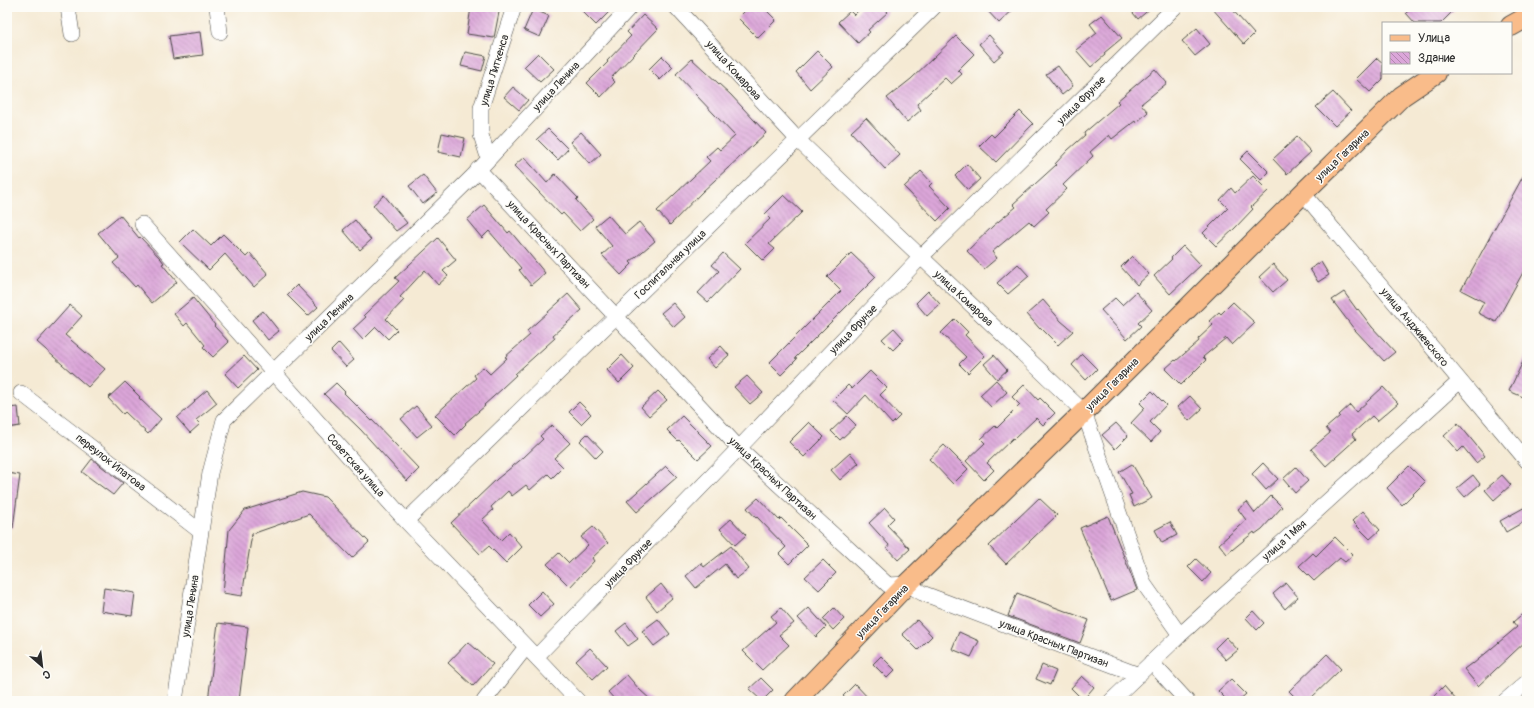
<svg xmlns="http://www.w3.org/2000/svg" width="1534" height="708" viewBox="0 0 1534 708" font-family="Pangolin,sans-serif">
	<defs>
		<pattern id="building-back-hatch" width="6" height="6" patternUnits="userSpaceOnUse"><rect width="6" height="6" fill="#dba6d9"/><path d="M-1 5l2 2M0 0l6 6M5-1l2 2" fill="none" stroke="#b287b0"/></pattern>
	</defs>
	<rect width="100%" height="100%" fill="#fdfcf7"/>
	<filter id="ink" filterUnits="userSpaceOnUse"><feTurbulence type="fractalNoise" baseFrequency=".025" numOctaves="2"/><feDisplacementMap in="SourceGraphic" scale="8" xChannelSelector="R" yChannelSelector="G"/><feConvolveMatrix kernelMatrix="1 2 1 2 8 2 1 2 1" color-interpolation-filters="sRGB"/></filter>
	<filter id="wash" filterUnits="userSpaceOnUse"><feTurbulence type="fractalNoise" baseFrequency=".012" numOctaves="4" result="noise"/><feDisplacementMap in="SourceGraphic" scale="16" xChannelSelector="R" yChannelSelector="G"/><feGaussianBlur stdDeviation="0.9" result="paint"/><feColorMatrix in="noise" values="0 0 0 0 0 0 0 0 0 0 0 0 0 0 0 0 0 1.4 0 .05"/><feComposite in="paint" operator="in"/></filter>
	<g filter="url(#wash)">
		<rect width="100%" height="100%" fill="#f5ead4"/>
		<g id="blocks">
			<!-- building -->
			<path fill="url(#building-back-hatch)" d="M471 7H500L494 38 467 34Z
				M578 7H614L596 25Z
				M749 7H763L776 20 758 38 738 18Z
				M862 7H883L888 12 868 30 870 32 858 43 838 22 850 11 854 15Z
				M984 7H1016L999 23Z
				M1128 7H1152L1138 19Z
				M1211 7H1230L1254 34 1244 44Z
				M1413 7H1419L1423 11 1428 7H1457L1441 23H1415L1406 13Z
				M533 9 549 16 540 37 524 30Z
				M643 15 658 29 611 78 615 82 601 97 587 83 608 62 607 61 631 36 627 32Z
				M1102 15 1122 38 1104 53 1105 55 1091 67 1076 50 1097 33 1090 24Z
				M1197 28 1210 44 1195 56 1182 41Z
				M200 32 203 55 173 59 169 36Z
				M989 35 1004 52 994 61 979 44Z
				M956 36 974 54 958 70 962 74 951 84 945 78 917 104 921 110 907 122 887 98 911 79Z
				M817 51 833 67 810 89 796 72Z
				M465 52 486 56 482 71 461 66Z
				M538 53 554 69 540 82 524 67Z
				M662 56 673 67 660 80 649 69Z
				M1377 58 1383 63V79L1370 92 1356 79Z
				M692 59 731 95 766 133 702 192 670 225 657 211 710 161 706 157 717 147 720 150 735 136 676 74Z
				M1058 66 1073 86 1062 95 1046 74Z
				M1155 69 1167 83 1141 104 1148 112 1136 123 1135 121 1112 139 1109 135 1090 152 1093 156 1063 185 1067 189 1046 209 1049 212 1034 226 1029 221 992 252 997 258 984 269 967 251 993 226 1016 207 1013 204 1056 165 1055 164 1068 150 1085 135 1084 133 1119 103 1117 101Z
				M513 87 528 100 519 110 504 97Z
				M1333 92 1351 111 1335 126 1316 107Z
				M1020 111 1033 124 996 162 979 146 991 134 994 137Z
				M866 118 900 155 885 169 851 132Z
				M548 129 568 149 558 160 537 139Z
				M581 132 601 154 590 164 570 142Z
				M442 133 465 138 461 157 438 152Z
				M1297 137 1311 152 1287 174 1273 159Z
				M1248 151 1269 172 1261 180 1240 159Z
				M524 157 547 183 555 174 578 198 576 200 593 219 580 231 563 213 561 215 514 166Z
				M967 164 980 179 968 190 955 176Z
				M1527 169V265L1496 322 1478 313 1484 302 1461 290Z
				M921 171 932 183 929 186 950 208 937 221 904 187Z
				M423 175 437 193 423 204 409 186Z
				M1253 176 1268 191 1251 207 1253 209 1235 228 1216 246 1203 233 1228 208 1220 200 1231 188 1235 193Z
				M384 195 407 223 396 231 373 205Z
				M784 195 802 212 769 244 775 249 763 261 745 243 770 219 765 214Z
				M484 205 508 233 510 231 545 273 531 285 519 270 521 268 489 231 482 238 467 220Z
				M120 215 139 238 140 237 161 259 164 263 162 264 177 282 152 303 137 285 135 287 113 263 119 258 98 233Z
				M608 215 625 234 639 222 655 241 630 262 632 264 621 275 602 255 612 246 595 226Z
				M355 220 371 240 360 250 343 230Z
				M193 229 211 246 223 234 246 257 250 253 268 274 254 287 225 254 209 270 180 242Z
				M438 238 456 260 443 271 448 276 438 285 425 270 400 297 404 300 386 319 397 330 388 339 376 327 363 340 353 329 366 317 364 315 399 281 395 278Z
				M1183 246 1201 265 1170 294 1154 276 1172 259 1171 258Z
				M723 253 740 269 708 302 698 293 719 271 712 265Z
				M851 253 876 277 795 358 797 359 781 375 769 363 841 291 827 277Z
				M1132 256 1149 274 1137 285 1121 267Z
				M1321 262 1329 275 1318 282 1310 269Z
				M1018 264 1029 276 1008 294 997 283Z
				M1273 264 1287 280 1273 292 1259 277Z
				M297 285 318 307 308 316 287 295Z
				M928 291 940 304 927 316 916 303Z
				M1136 292 1152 310 1138 323 1141 326 1127 339 1101 310 1115 298 1122 305Z
				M1344 292 1357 310 1358 309 1372 327 1395 352 1384 361 1354 329 1332 300Z
				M568 294 582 310 553 335 555 338 515 374 516 375 502 388V389L484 405 485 406 465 423 466 424 455 435 435 415 476 378 474 375 483 367 490 374 507 358 505 357 530 335 527 331Z
				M193 298 215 325 214 326 229 342 213 357 203 347 205 345 187 323 184 326 174 314Z
				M1043 300 1061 321 1073 331 1058 345 1040 327 1039 328 1027 314Z
				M1233 302 1255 323 1232 345 1226 338 1203 357 1206 360 1181 385 1165 369 1175 360 1176 361 1199 341 1198 339 1213 325 1209 321 1219 312 1221 314Z
				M673 303 685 317 674 327 661 313Z
				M70 305 82 316 65 335 105 369 88 387 37 342Z
				M263 311 279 331 268 340 252 320Z
				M955 319 968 332 965 335 985 356 968 373 959 364 966 357 941 333Z
				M894 328 904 339 893 350 882 339Z
				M339 343 354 360 346 367 331 351Z
				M721 346 729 355 715 368 707 359Z
				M1527 353V390L1523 397 1509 391Z
				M1082 354 1097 369 1086 380 1072 365Z
				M622 355 634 368 619 383 607 370Z
				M994 355 1007 370 997 379 984 364Z
				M244 356 257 370 238 388 225 374Z
				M870 371 887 388 880 395 900 416 892 424 866 395 848 414 833 400 848 385 852 389Z
				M747 376 763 393 750 404 734 387Z
				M996 380 1007 392 991 407 980 395Z
				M125 382 140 397 139 398 161 419 148 434 125 412 123 414 108 398Z
				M336 383 345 392 344 393 372 421V420L419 469 407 481 361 430 324 394Z
				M1024 385 1038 400 1040 398 1055 413 1043 425 1036 418 1014 439 1013 438 987 463 994 470 984 480 966 461 985 443 981 439 995 426 997 428 1020 405 1012 397Z
				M1383 387 1398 403 1377 421 1372 416 1352 434 1356 439 1326 466 1311 449 1330 433 1326 428 1340 416 1339 415 1350 405 1356 412Z
				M207 390 217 403 196 420 200 424 190 433 177 418 195 402 194 401Z
				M658 391 667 400 649 416 641 407Z
				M1152 391 1166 405 1150 422 1160 432 1151 442 1131 423 1145 408 1140 403Z
				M1190 396 1202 409 1189 421 1178 407Z
				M579 402 591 414 581 424 569 412Z
				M416 406 432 425 417 437 401 419Z
				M18 407 20 426 7 428V408Z
				M682 416 712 446 698 459 679 440 678 441 667 430Z
				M847 416 856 425 840 440 831 431Z
				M809 422 824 437 804 457 789 442Z
				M1116 423 1128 436 1115 449 1102 435Z
				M1458 423 1485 456 1476 463 1463 447 1458 452 1444 436Z
				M552 425 570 443 554 458 563 467 552 478 548 474 530 490 526 485 512 496 508 491 491 507 493 510 482 520 501 540 509 532 522 547 506 563 489 546 480 554 451 523 497 479 524 457 543 439 540 436Z
				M587 434 603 451 596 458 580 441Z
				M944 445 968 469 953 484 929 459Z
				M850 453 859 463 840 480 831 470Z
				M92 459 123 483 113 495 82 472Z
				M1263 463 1278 479 1266 490 1252 474Z
				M1132 464 1152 498 1134 507 1129 495 1132 494 1119 472Z
				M666 466 677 477 637 512 627 501Z
				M1409 466 1425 482 1402 505 1387 488Z
				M1296 467 1308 481 1295 493 1283 479Z
				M7 473 20 475 13 528 7 527Z
				M1473 475 1480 484 1465 497 1457 488Z
				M1502 475 1511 485 1494 500 1485 490Z
				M302 492 325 497 369 542 352 558 309 514 252 534 242 596 223 593 229 530 245 510Z
				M1271 496 1282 507 1262 529 1255 534 1254 532 1227 554 1219 544 1246 520 1238 509 1247 502 1255 513Z
				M758 498 779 520 781 518 808 545 789 564 779 554 786 547 757 517 756 518 747 508Z
				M1039 498 1057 515 1006 564 989 546Z
				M1527 506V520L1506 532 1500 521Z
				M885 508 894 518 887 525 910 549 898 560 887 548 889 545 869 523Z
				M1363 511 1380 530 1370 539 1352 521Z
				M1108 516 1137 590 1111 601 1080 528Z
				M731 519 746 535 735 545 720 529Z
				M1170 522 1177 535 1162 543 1155 530Z
				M593 527 608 543 592 558 594 561 570 587 547 564 559 553 569 563 588 545 581 537Z
				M1335 537 1353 555 1345 562 1340 558 1314 581 1299 566 1313 553 1316 556Z
				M731 546 749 569 736 579 725 564 696 588 686 576 701 563 704 567Z
				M1196 559 1211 573 1203 582 1188 567Z
				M823 560 836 573 819 590 805 577Z
				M1286 583 1298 597 1285 609 1273 594Z
				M661 584 672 598 657 611 646 597Z
				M104 588 135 593 132 616 101 611Z
				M542 591 554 604 540 617 528 605Z
				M1017 593 1089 620 1080 643 1008 616Z
				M781 608 794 623 779 635 789 645 762 670 743 651 776 622 771 616Z
				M809 608 826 627 816 637 798 618Z
				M834 608 844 619 833 630 823 619Z
				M1527 610V640L1478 686 1464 669 1472 663 1473 664 1517 627 1513 622Z
				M1253 611 1264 623 1257 630 1246 618Z
				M658 619 670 634 654 646 642 631Z
				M917 620 932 636 918 650 902 634Z
				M218 623 248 627 239 701H208Z
				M626 623 638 639 628 646 616 631Z
				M959 632 979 641 971 657 952 649Z
				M1226 637 1238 650 1226 660 1215 648Z
				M468 642 493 664 473 686 448 663Z
				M590 648 607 666 593 679 576 661Z
				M1327 654 1341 669 1308 701H1299L1289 691Z
				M881 656 895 670 887 678 873 664Z
				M1042 665 1056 671 1050 685 1036 679Z
				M627 675 639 689 652 701H616L608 692Z
				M1082 676 1094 687 1083 700 1071 688Z
				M761 678 773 690 762 701 749 689Z
				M1231 679 1246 694 1238 701H1228L1218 691Z
				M855 684 871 701H848L843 696Z
				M1444 686 1457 701H1438L1434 696Z"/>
		</g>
	</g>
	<g filter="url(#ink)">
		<use href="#blocks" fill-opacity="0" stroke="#494844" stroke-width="1"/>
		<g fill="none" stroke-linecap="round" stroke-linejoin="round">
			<!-- minor casing -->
			<g stroke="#494844" stroke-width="16">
				<path id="minor" d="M68 7 72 34
					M217 7 220 32
					M676 7 798 140 1084 412 1144 584 1180 635
					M488 157 481 135V108L514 7
					M478 169 739 448 888 585 907 584 922 593 1139 675
					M1303 193 1527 461
					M142 224 406 521 578 701
					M21 393 201 532
					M406 521 934 7
					M536 657 739 448 921 257 1175 7
					M1151 662 1187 701
					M175 701 210 473 224 420 473 176 630 7
					M484 701 526 647
					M1111 701 1180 635 1460 381
					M1505 701 1527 682"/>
			</g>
			<!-- major casing -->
			<g stroke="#494844" stroke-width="22">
				<path id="major" d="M1511 26 1527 17
					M795 701 907 584 1084 412 1303 193 1402 96 1436 73"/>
			</g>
			<!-- minor -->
			<use href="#minor" stroke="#fff" stroke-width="15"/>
			<!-- major -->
			<use href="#major" stroke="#f9bc8a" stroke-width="20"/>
		</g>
	</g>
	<g text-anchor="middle" stroke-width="3" stroke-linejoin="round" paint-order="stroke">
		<!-- street labels -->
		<g font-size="11" fill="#2b2b2b" stroke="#fdfcf7">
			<text transform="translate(494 70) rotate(-73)" y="4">улица Литкенса</text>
			<text transform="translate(734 70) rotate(48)" y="4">улица Комарова</text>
			<text transform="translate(556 86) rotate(-47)" y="4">улица Ленина</text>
			<text transform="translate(1081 100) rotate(-45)" y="4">улица Фрунзе</text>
			<text transform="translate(1342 155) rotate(-44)" y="4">улица Гагарина</text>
			<text transform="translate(549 244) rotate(47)" y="4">улица Красных Партизан</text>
			<text transform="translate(670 264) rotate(-44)" y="4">Госпитальная улица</text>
			<text transform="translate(964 298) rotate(43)" y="4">улица Комарова</text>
			<text transform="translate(329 317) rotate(-44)" y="4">улица Ленина</text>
			<text transform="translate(1415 327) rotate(50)" y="4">улица Анджиевского</text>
			<text transform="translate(853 329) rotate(-46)" y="4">улица Фрунзе</text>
			<text transform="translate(1112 384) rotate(-45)" y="4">улица Гагарина</text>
			<text transform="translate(111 462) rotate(38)" y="4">переулок Ипатова</text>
			<text transform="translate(356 465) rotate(48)" y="4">Советская улица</text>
			<text transform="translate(773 478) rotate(43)" y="4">улица Красных Партизан</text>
			<text transform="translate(1284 540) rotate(-42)" y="4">улица 1 Мая</text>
			<text transform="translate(628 563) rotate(-46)" y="4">улица Фрунзе</text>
			<text transform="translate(190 606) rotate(-81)" y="4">улица Ленина</text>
			<text transform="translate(882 611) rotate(-46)" y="4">улица Гагарина</text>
			<text transform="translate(1054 643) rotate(21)" y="4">улица Красных Партизан</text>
		</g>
	</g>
	<!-- margin -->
	<rect width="1534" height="708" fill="none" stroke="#fdfcf7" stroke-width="24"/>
	<!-- legend -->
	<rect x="1382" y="22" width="130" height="52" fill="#fdfcf7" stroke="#a9a8a5"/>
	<rect x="1390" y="35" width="20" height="6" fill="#f9bc8a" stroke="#a9a8a5"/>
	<text x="1418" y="42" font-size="12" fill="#2b2b2b">Улица</text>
	<rect x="1390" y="52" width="20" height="12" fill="url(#building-back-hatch)" stroke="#a9a8a5"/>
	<text x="1418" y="62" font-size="12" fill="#2b2b2b">Здание</text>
	<!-- north arrow -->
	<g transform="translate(42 666) rotate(152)" stroke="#fdfcf7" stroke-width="3" paint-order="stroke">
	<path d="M0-3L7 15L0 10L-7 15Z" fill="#2b2b2b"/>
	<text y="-6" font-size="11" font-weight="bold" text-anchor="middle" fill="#2b2b2b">С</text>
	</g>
</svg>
